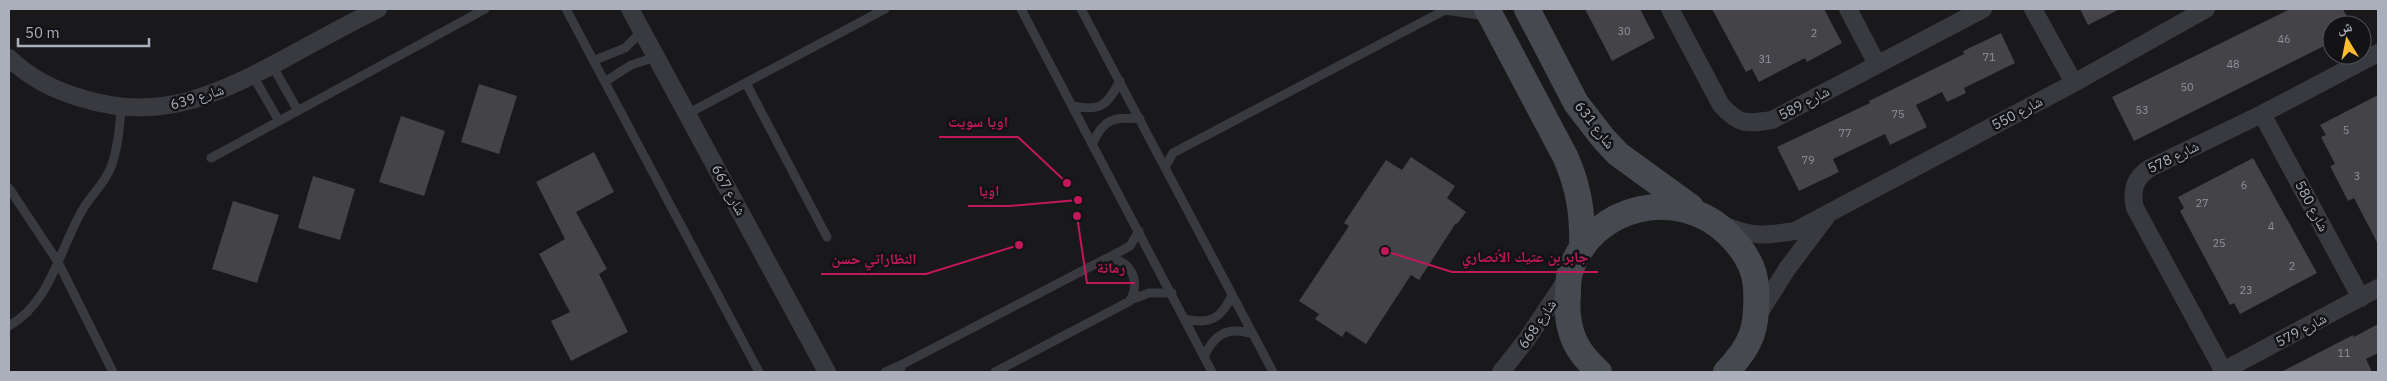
<svg xmlns="http://www.w3.org/2000/svg" width="2387" height="381" viewBox="0 0 2387 381" font-family="'IBM Plex Sans','Noto Naskh Arabic',sans-serif">
	<rect width="100%" height="100%" fill="#19181b"/>
	<!-- building -->
	<path fill="#434348" d="M1585 9H1640L1655 38 1612 61Z
		M1712 9H1824L1842 43 1807 62 1805 58 1759 82 1752 69 1746 72Z
		M2080 9H2120L2088 25Z
		M2290 9H2343L2351 25H2332V42L2134 141 2112 97Z
		M2001 33 2015 63 1964 88 1966 93 1947 102 1942 92 1916 105 1927 127 1890 145 1885 134 1833 159 1839 172 1799 191 1777 147 1870 103 1869 101 1964 54 1963 51Z
		M479 84 517 96 499 154 461 142Z
		M2378 95V244L2354 198 2348 201 2330 166 2335 164 2321 137 2326 135 2320 125Z
		M401 116 445 131 424 196 379 182Z
		M594 152 614 192 576 212 607 269 599 274 628 332 571 361 551 321 570 312 539 254 565 239 536 182Z
		M1411 157 1455 186 1447 198 1466 212 1457 224 1456 223 1419 280 1411 275 1366 344 1346 331 1342 337 1315 319 1319 314 1299 301 1349 226 1344 223 1386 160 1402 170Z
		M2253 158 2317 273 2240 314 2234 303 2230 305 2180 211 2184 208 2178 197Z
		M313 176 355 189 340 240 298 228Z
		M233 201 279 215 257 283 212 269Z
		M2378 324V353L2366 359 2372 372H2281L2353 335 2354 337Z"/>
	<g fill="none" stroke-linecap="round" stroke-linejoin="round">
		<!-- service -->
		<path stroke="#393a40" stroke-width="9" d="M566 9 759 372
			M1021 9 1212 372
			M1081 9 1273 372
			M595 60 625 48 642 31
			M272 65 298 111
			M253 76 279 121
			M606 81 631 65 656 57
			M746 83 827 237
			M1073 106C1101 112 1107 105 1120 81
			M687 114 885 9
			M1093 143C1103 119 1115 116 1140 119
			M211 158 485 9
			M1165 167 1173 153 1445 10 1486 16
			M9 188 58 262 113 372
			M1108 258 1130 246 1139 231
			M1130 300 1149 293H1172
			M1185 319C1210 325 1222 318 1232 295
			M9 326C52 301 59 249 83 209 92 194 105 183 111 167 118 148 120 127 121 107
			M1204 357C1214 334 1228 326 1253 334
			M885 372 903 364
			M899 372 903 364 1107 258C1131 260 1141 280 1130 301L995 372"/>
		<!-- minor -->
		<path stroke="#393a40" stroke-width="18" d="M630 9 827 372
			M1670 9 1721 105C1739 125 1746 124 1772 120L1983 9
			M1848 9 1877 64
			M2033 9 2074 83
			M9 58C30 78 53 90 81 98 159 123 216 95 284 59 315 42 346 25 378 9
			M2262 114 2361 298
			M1723 225C1753 237 1763 236 1795 231L2074 83 2206 9
			M1758 315 1787 269 1826 217
			M2223 371 2378 288
			M1501 372 1527 339 1567 279
			M2224 372 2135 208C2131 191 2134 178 2150 168L2262 114 2378 53"/>
		<!-- secondary -->
		<path stroke="#474950" stroke-width="26" d="M1487 9 1566 158C1579 188 1583 215 1582 248
			M1527 9 1576 103 1603 138 1618 154 1691 207
			M1599 372C1592 365 1584 358 1579 349 1569 334 1566 312 1568 295 1568 288 1568 279 1570 272 1592 204 1680 185 1729 235 1743 249 1755 267 1756 287 1758 327 1753 344 1726 372"/>
	</g>
	<g text-anchor="middle" stroke-width="5" stroke-linejoin="round" paint-order="stroke">
		<!-- number labels -->
		<g font-size="11" fill="#90949e">
			<text x="1624" y="35">30</text>
			<text x="1814" y="37">2</text>
			<text x="2284" y="43">46</text>
			<text x="1989" y="61">71</text>
			<text x="1765" y="63">31</text>
			<text x="2233" y="68">48</text>
			<text x="2187" y="91">50</text>
			<text x="2142" y="114">53</text>
			<text x="1898" y="118">75</text>
			<text x="2346" y="134">5</text>
			<text x="1845" y="137">77</text>
			<text x="1808" y="164">79</text>
			<text x="2357" y="180">3</text>
			<text x="2244" y="189">6</text>
			<text x="2202" y="207">27</text>
			<text x="2271" y="230">4</text>
			<text x="2219" y="247">25</text>
			<text x="2292" y="270">2</text>
			<text x="2246" y="294">23</text>
			<text x="2344" y="357">11</text>
		</g>
		<!-- street labels -->
		<g font-size="14" fill="#aaafbb" stroke="#131316">
			<text transform="translate(197 97) rotate(-17)" y="5">شارع 639</text>
			<text transform="translate(1804 103) rotate(-28)" y="5">شارع 589</text>
			<text transform="translate(2017 113) rotate(-28)" y="5">شارع 550</text>
			<text transform="translate(1595 125) rotate(52)" y="5">شارع 631</text>
			<text transform="translate(2173 157) rotate(-26)" y="5">شارع 578</text>
			<text transform="translate(729 190) rotate(61)" y="5">شارع 667</text>
			<text transform="translate(2312 206) rotate(62)" y="5">شارع 580</text>
			<text transform="translate(1537 324) rotate(-56)" y="5">شارع 668</text>
			<text transform="translate(2301 330) rotate(-28)" y="5">شارع 579</text>
		</g>
	</g>
	<!-- callouts -->
	<path fill="none" stroke="#c2185b" stroke-width="2" d="M1067 183L1018 137H939M1078 200L1009 206H968M1385 251L1452 272H1598M1019 245L926 274H821M1077 216L1087 283H1135"/>
	<g fill="#c2185b" stroke="#131316" stroke-width="2">
		<circle cx="1067" cy="183" r="5"/>
		<circle cx="1078" cy="200" r="5"/>
		<circle cx="1385" cy="251" r="5"/>
		<circle cx="1019" cy="245" r="5"/>
		<circle cx="1077" cy="216" r="5"/>
	</g>
	<g font-size="15" text-anchor="middle" font-weight="bold" fill="#c2185b" stroke="#131316" stroke-width="5" stroke-linejoin="round" paint-order="stroke">
		<text x="978" y="127">اويا سويت</text>
		<text x="989" y="196">اويا</text>
		<text x="1525" y="262">جابر بن عتيك الأنصاري</text>
		<text x="874" y="264">النظاراتي حسن</text>
		<text x="1111" y="273">رمانة</text>
	</g>
	<!-- border -->
	<rect width="2387" height="381" fill="none" stroke="#aaafbb" stroke-width="20"/>
	<!-- north arrow -->
	<g transform="translate(2347 40) rotate(350)"><circle r="24" fill="#131316" stroke="#4f5158"/>
	<path d="M0-4L9 19L0 12L-9 19Z" fill="#febd2e"/>
	<text y="-8" font-size="14" font-weight="bold" text-anchor="middle" fill="#aaafbb">ش</text>
	</g>
	<!-- scale -->
	<path d="M18 38v8h131v-8" fill="none" stroke="#aaafbb" stroke-width="2.5"/>
	<text x="25" y="38" font-size="15" fill="#aaafbb" stroke="#131316" stroke-width="4" paint-order="stroke">50 m</text>
</svg>
